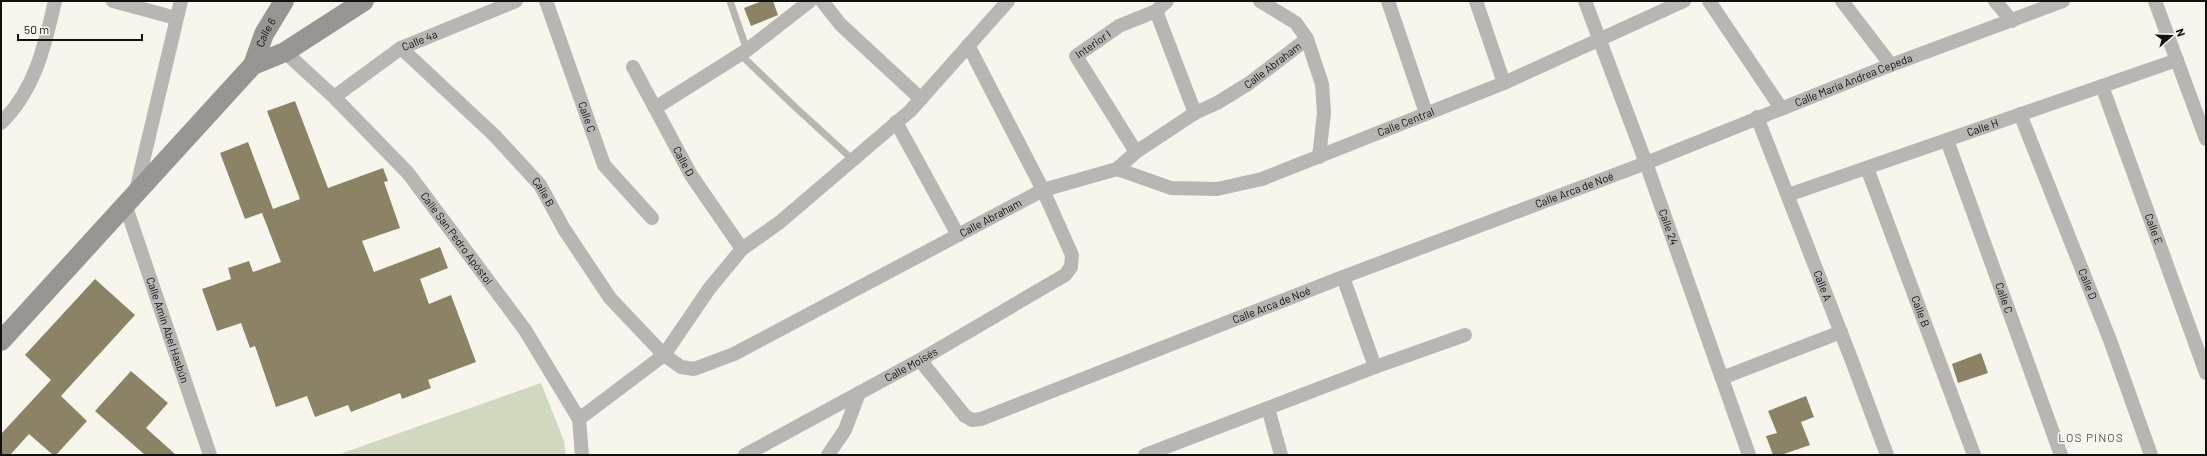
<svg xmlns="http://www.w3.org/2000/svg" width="2207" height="456" viewBox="0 0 2207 456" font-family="Barlow,sans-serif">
	<rect width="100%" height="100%" fill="#f8f5ed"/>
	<!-- green -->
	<path fill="#d0d8c0" d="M541 383 564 441 566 455H337Z"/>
	<!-- building -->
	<path fill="#8c8366" d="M762 1H773L778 15 751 26 744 8Z
		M295 101 328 188 383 168 388 181 384 182 400 228 362 241 374 272 440 247 448 268 420 279 429 304 451 295 476 362 428 380 431 388 402 399 400 393 351 412 348 405 315 417 307 396 276 407 255 346 250 348 241 323 217 331 202 289 231 279 228 268 249 261 253 272 281 262 262 213 300 199 267 111Z
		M248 142 273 209 245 219 220 153Z
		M95 279 135 315 61 396 87 421 56 455H53L29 434 10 455H1V434L51 380 25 355Z
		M1981 353 1988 373 1958 383 1952 364Z
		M131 371 168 403 146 428 176 455H145L95 411Z
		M1806 396 1814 417 1801 422 1810 445 1781 455H1773L1766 436 1777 433 1768 411Z"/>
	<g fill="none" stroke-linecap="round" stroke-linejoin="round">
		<!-- lane -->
		<path stroke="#b8b5b2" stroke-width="7" d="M730 1 747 50
			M740 54 794 106 853 160"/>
		<!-- street -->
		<g stroke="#b8b5b2" stroke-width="14">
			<path d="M113 1 176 18"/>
			<path id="s1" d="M546 1 604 165 652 218"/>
			<path d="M822 1 840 24 921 99"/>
			<path d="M1260 1 1296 23 1307 39 1322 84 1324 113 1319 157"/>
			<path d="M1388 1 1426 113"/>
			<path d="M1476 1 1504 83"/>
			<path id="s2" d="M1585 1 1646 163 1749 455"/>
			<path d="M1709 1 1781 108"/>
			<path d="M1842 1 1891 65"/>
			<path d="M1995 1 2012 21"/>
			<path d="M2155 1 2206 139"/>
			<path d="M1156 11 1195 113"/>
			<path id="s3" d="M401 48 495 136 540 185 564 229 610 298 664 355 681 367 694 369 734 354 1043 190 1117 169 1136 152 1195 113 1217 103 1248 84 1307 39"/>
			<path id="s4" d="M285 52 334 97 408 173 525 330 579 419 582 455"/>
			<path id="s5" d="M633 67 691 175 742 249"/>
			<path id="s6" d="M2102 86 2206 373"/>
			<path id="s7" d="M334 97 401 48 516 1"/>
			<path d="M655 108 747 50 810 1"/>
			<path id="s8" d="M2020 114 2110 340 2151 455"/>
			<path id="s9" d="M1757 117 1852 361 1887 455"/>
			<path d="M896 122 958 235"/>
			<path d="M1 123C35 90 45 45 55 1"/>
			<path id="s10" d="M1947 140 2061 455"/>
			<path id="s11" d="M1136 152 1076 56 1119 26 1156 11 1167 1"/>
			<path id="s12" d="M1867 168 1974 455"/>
			<path id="s13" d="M1117 169 1171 188 1217 189 1262 179 1504 83 1684 1"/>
			<path d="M136 191 181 1"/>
			<path id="s14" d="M1788 195 2177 60"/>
			<path id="s15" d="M125 204 210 455"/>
			<path d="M1343 277 1375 367 1465 335"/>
			<path id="s16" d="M920 360 965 416 972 420 981 419 1343 277 1646 163 1883 68 2063 1"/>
			<path d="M1722 378 1841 332"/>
			<path d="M1268 408 1281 455"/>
			<path d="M579 419 664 355 709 289 742 249 780 222 910 111 1008 1"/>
			<path id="s17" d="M745 455 920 360 1065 275 1071 267 1072 255 1043 190 968 45"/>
			<path d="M828 455 845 430 859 393"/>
			<path d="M1145 455 1375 367"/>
		</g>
		<!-- secondary -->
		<g stroke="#9a9592" stroke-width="20">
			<path id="s18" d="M253 65 264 34 284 1"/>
			<path d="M1 341 253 65 285 52 364 1"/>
		</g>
	</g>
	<g text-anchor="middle" stroke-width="3.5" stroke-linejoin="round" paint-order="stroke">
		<!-- street labels -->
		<g font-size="11" fill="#10100d" stroke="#f8f5ed">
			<text dy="4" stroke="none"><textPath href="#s18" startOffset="35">Calle 6</textPath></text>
			<text dy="4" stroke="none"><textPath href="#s7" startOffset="103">Calle 4a</textPath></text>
			<text dy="4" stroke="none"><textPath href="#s11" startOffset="134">Interior I</textPath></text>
			<text dy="4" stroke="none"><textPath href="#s3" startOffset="1098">Calle Abraham</textPath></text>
			<text dy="4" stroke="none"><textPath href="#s16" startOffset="1025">Calle María Andrea Cepeda</textPath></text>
			<text dy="4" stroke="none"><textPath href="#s1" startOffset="123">Calle C</textPath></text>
			<text dy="4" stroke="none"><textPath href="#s13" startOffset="304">Calle Central</textPath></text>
			<text dy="4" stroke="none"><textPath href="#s14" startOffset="206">Calle H</textPath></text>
			<text dy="4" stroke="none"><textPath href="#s5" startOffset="107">Calle D</textPath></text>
			<text dy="4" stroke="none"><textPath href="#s16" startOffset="725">Calle Arca de Noé</textPath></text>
			<text dy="4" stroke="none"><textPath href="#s3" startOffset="203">Calle B</textPath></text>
			<text dy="4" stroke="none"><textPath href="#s3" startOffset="774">Calle Abraham</textPath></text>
			<text dy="4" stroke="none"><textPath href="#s2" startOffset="241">Calle 24</textPath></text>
			<text dy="4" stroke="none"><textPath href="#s6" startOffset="152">Calle E</textPath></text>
			<text dy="4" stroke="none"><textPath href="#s4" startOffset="254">Calle San Pedro Apóstol</textPath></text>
			<text dy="4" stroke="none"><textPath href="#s8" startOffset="183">Calle D</textPath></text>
			<text dy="4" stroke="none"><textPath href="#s9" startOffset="181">Calle A</textPath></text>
			<text dy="4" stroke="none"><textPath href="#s10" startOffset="168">Calle C</textPath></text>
			<text dy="4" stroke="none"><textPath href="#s16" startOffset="401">Calle Arca de Noé</textPath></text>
			<text dy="4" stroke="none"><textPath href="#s12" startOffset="153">Calle B</textPath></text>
			<text dy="4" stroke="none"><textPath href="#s15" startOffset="133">Calle Amín Abel Hasbún</textPath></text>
			<text dy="4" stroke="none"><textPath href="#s17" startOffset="189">Calle Moisés</textPath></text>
		</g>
		<!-- neighbourhood labels -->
		<g font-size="12" letter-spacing="1" fill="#595751" stroke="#f8f5ed">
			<text x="2091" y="442">LOS PINOS</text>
		</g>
	</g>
	<!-- border -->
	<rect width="2207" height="456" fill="none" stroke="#10100d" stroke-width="4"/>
	<!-- north arrow -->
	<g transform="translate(2171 36) rotate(70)" stroke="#f8f5ed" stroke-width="3" paint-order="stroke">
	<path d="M0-3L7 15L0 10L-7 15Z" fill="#10100d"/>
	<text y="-6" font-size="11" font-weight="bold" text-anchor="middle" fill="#10100d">N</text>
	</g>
	<!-- scale -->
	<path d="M18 34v6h124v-6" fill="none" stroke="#10100d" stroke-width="2"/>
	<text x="24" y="34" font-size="12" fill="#10100d" stroke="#f8f5ed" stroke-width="3" paint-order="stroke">50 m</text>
</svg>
